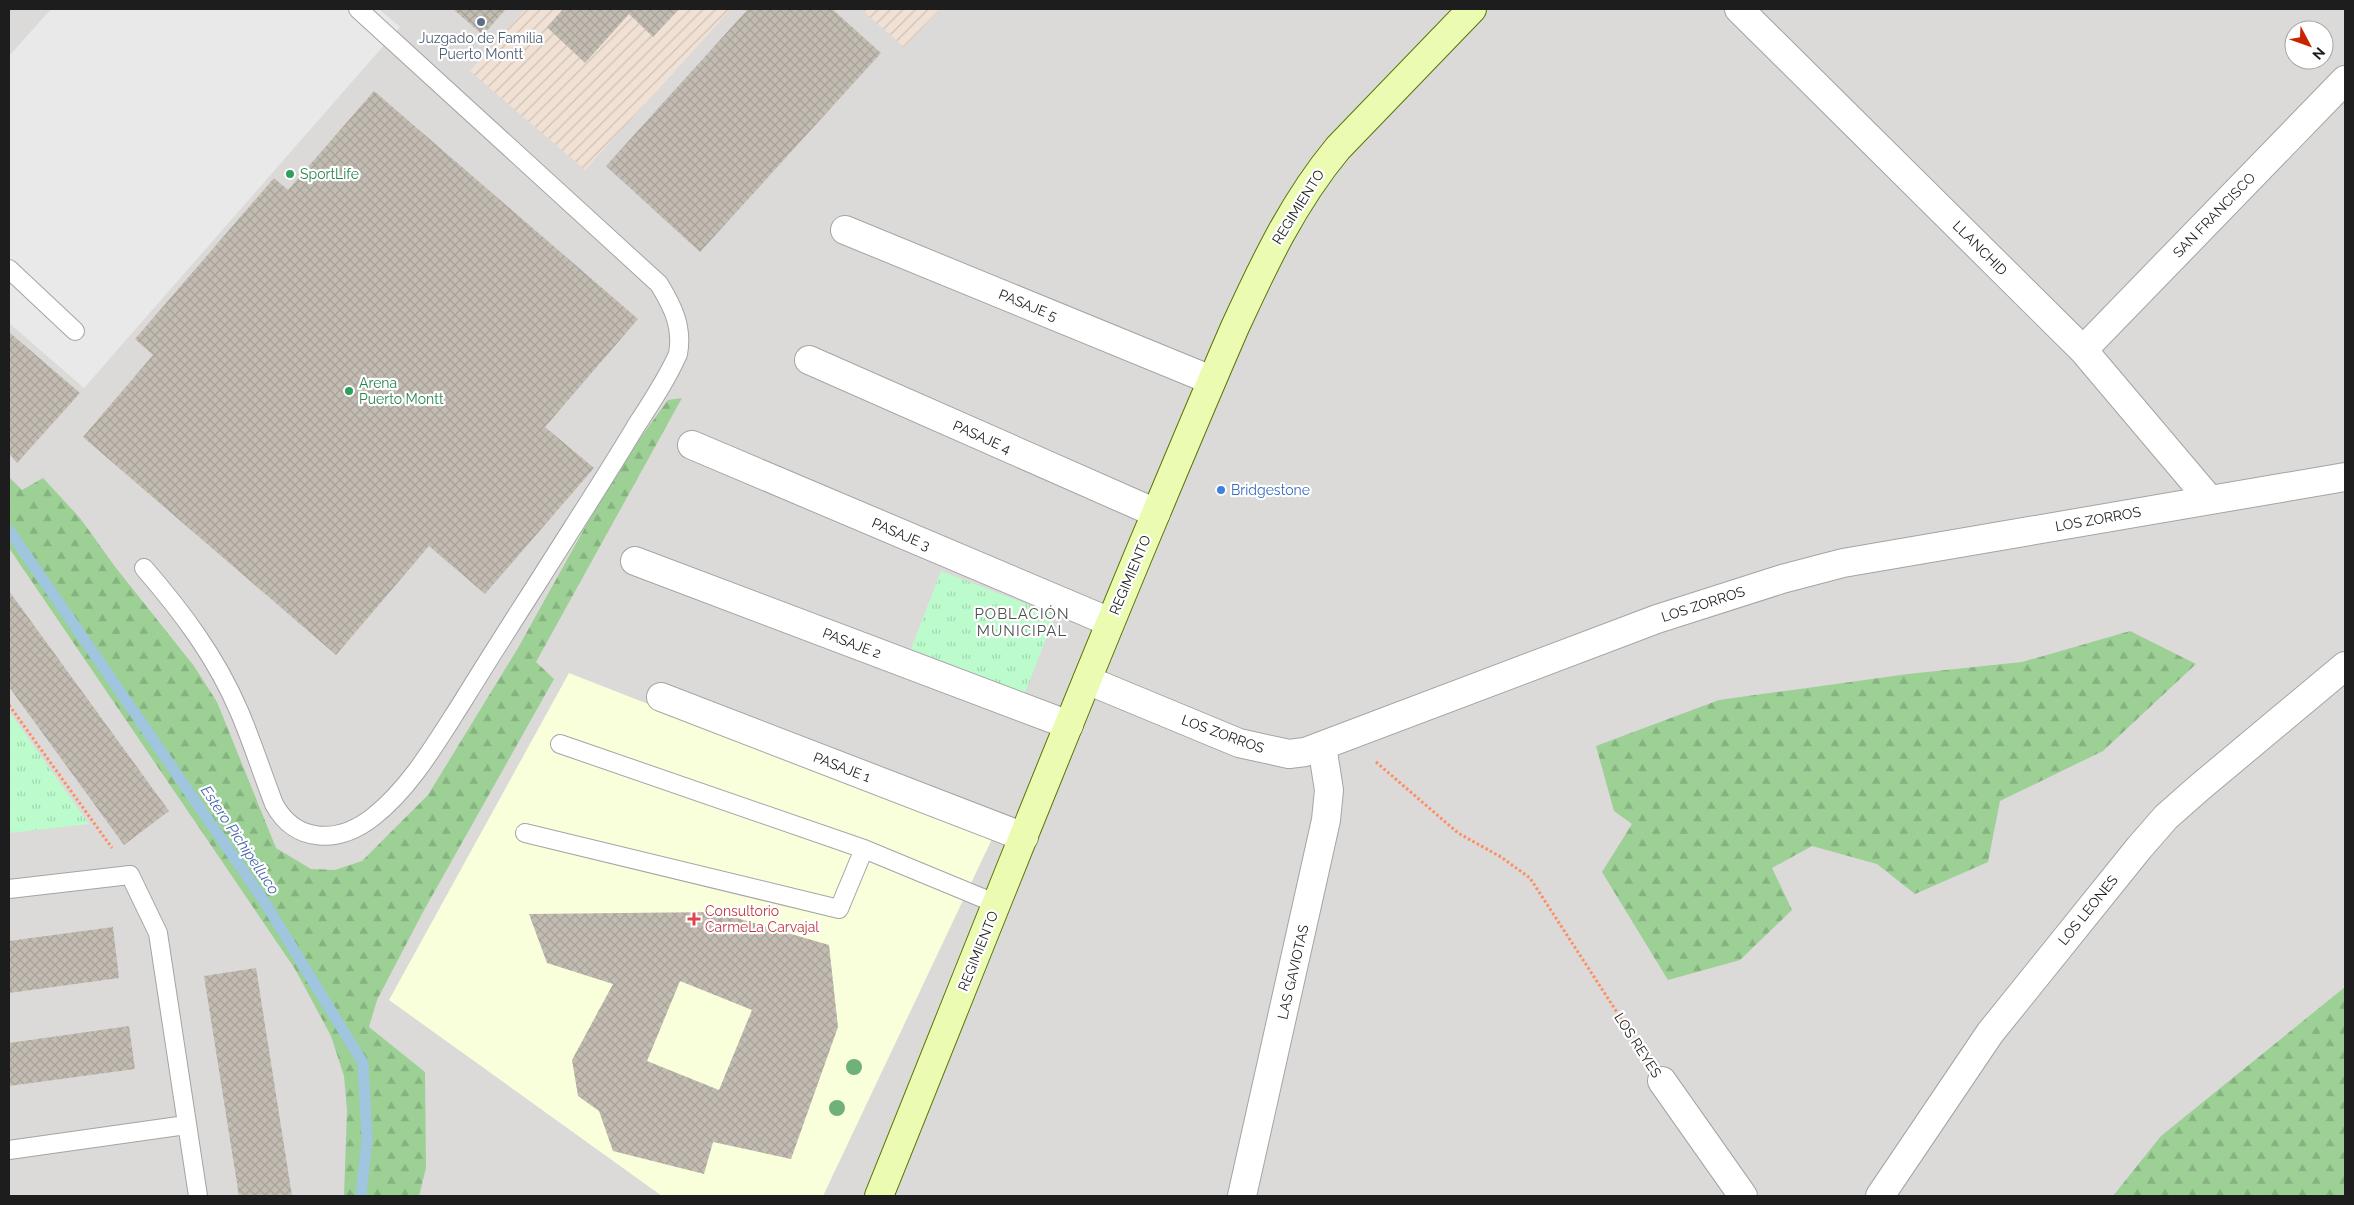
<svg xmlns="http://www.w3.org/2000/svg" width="2354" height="1205" viewBox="0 0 2354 1205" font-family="Raleway,sans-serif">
	<defs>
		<pattern id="military-furrows" width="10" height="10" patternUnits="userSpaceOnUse" patternTransform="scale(1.25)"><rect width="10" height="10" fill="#f1e1d4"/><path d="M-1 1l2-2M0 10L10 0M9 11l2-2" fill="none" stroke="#cec1b6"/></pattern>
		<pattern id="forest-firs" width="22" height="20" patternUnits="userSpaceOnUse" patternTransform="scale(1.25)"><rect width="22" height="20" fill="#9cd095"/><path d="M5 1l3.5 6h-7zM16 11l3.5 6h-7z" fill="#86b280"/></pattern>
		<pattern id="park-tufts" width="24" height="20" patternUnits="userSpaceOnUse" patternTransform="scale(1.25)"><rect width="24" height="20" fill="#bcfbcc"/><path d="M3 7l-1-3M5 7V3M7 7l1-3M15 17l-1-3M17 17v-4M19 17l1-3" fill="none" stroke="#a1d7af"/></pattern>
		<pattern id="building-cross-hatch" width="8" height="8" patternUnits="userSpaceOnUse" patternTransform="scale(1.25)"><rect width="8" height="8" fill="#c3bcb2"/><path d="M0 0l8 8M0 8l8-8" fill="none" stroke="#a7a199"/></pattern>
	</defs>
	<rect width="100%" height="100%" fill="#eeece2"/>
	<!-- residential -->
	<path fill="#dbdad9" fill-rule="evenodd" d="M9 9H2345V1196H9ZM2294 30H2324V60H2294Z"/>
	<!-- education -->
	<path fill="#f9ffda" d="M569 673 992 839 823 1196H662L389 1000Z"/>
	<!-- military -->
	<path fill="url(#military-furrows)" d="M525 9H731L585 170 470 71Z
		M861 9H940L904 47Z"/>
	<!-- forest -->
	<path fill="url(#forest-firs)" d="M682 398 536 662 554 679 423 912 377 1000 369 1027 425 1072 426 1168 419 1196H344L347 1110 344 1076 331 1036 295 969 9 548V477L22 490 43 478 80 518 116 568 194 666 217 702 276 848 311 869 335 870 362 861 428 795 518 648 618 468 668 400Z
		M2130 631 2196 664 2103 751 2000 801 1988 862 1915 894 1877 864 1812 846 1772 868 1792 910 1740 960 1668 980 1602 872 1632 824 1614 811 1596 746 1719 700 1908 674 2022 662Z
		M2345 987V1196H2113L2161 1136Z"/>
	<!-- park -->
	<path fill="url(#park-tufts)" d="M941 571 1055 615 1025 693 911 649Z
		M9 711 89 824 9 833Z"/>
	<!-- parking -->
	<path fill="#e9e9e9" d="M51 9H379L400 27 84 388 9 323V56Z"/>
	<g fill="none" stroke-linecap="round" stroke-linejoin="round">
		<!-- stream -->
		<path stroke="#a0c5de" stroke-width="11" d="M9 530 264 901 363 1063 367 1139 361 1196"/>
	</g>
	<!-- building -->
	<path fill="url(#building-cross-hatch)" fill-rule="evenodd" d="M453 9H506L483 35Z
		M563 9H679L653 37 629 14 585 63 547 27Z
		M748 9H832L881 53 700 252 606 166Z
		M374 91 638 319 545 427 594 468 485 594 429 546 336 655 83 437 153 355 135 339 274 178 288 190Z
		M9 332 80 393 17 463 9 453Z
		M9 591 169 811 124 845 9 687Z
		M716 912 829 945 838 1027 791 1159 713 1142 704 1174 613 1151 599 1111 578 1096 572 1060 613 984 547 963 529 914ZM680 981 752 1010 719 1090 647 1061Z
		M113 927 119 978 9 993V941Z
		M256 968 292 1196H239L204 976Z
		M129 1026 135 1069 9 1086V1043Z"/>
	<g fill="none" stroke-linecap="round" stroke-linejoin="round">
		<!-- service casing -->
		<g stroke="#a4a4a4" stroke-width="20">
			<path id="service" d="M9 269 75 331
				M144 568C182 612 216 657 239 711 252 741 262 773 274 804 296 845 340 843 373 817 410 788 436 743 461 704 487 662 513 621 540 579 572 528 605 478 636 426 651 403 667 379 678 354 683 327 673 307 659 284L358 9
				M560 744 864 849 997 904
				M525 833 839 909 864 849
				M9 889 130 875 158 933 198 1196
				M9 1150 186 1125"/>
		</g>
		<!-- minor casing -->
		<g stroke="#a4a4a4" stroke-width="30">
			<path id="minor" d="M1739 9 2083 350 2209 499
				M845 230 1211 380
				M2083 350 2345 80
				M809 360 1156 513
				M692 445 1110 622
				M635 561 1069 725
				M1087 680 1239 743 1289 754 1305 752 1657 619 1782 579 1843 563 2345 477
				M661 697 1024 837
				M1662 1081 1743 1196
				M1242 1196 1326 820 1329 790 1322 746
				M1880 1196 1990 1033 2139 848 2166 817 2200 787 2345 666"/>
		</g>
		<!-- secondary casing -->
		<g stroke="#557701" stroke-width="30">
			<path id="secondary" d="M879 1196C971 968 1061 739 1156 513 1182 451 1208 389 1235 327 1264 264 1293 202 1338 148L1472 9"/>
		</g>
		<!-- path -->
		<path stroke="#ff8d62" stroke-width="3" stroke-dasharray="2.5 2.5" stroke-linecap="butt" d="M9 705 112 848
			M1376 762 1458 833 1501 857 1530 878 1644 1054"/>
		<!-- service -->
		<use href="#service" stroke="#fff" stroke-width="18"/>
		<!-- minor -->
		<use href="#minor" stroke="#fff" stroke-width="28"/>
		<!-- secondary -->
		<use href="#secondary" stroke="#ebfcb2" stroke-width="28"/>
	</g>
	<!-- trees -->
	<g fill="#6fb07b">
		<circle cx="854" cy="1067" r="8"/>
		<circle cx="837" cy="1108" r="8"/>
	</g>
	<!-- markers -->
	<circle fill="#5c6f8a" stroke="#fff" stroke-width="2" cx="481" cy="22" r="5"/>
	<g fill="#2e9e5b" stroke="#fff" stroke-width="2">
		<circle cx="290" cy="174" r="5"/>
		<circle cx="349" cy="391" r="5"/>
	</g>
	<circle fill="#3f7fe0" stroke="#fff" stroke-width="2" cx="1221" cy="490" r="5"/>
	<path fill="#e0444e" stroke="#fff" stroke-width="2" d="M691.5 911.5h5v5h5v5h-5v5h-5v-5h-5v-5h5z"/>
	<g text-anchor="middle" stroke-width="4.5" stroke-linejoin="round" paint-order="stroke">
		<!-- service labels -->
		<g font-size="14" fill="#4e5e75" stroke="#fff">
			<text x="481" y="43">Juzgado de Familia<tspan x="481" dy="16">Puerto Montt</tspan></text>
		</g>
		<!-- leisure labels -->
		<g font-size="14" fill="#27864d" stroke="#fff" text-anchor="start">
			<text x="300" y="179">SportLife</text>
			<text x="359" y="388">Arena<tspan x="359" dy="16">Puerto Montt</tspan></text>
		</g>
		<!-- street labels -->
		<g font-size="14" fill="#1d1d1d" stroke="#fff">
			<text transform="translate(1298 207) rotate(-58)" y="5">REGIMIENTO</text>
			<text transform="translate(2214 215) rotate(-46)" y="5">SAN FRANCISCO</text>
			<text transform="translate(1980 248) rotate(45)" y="5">LLANCHID</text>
			<text transform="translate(1028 305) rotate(22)" y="5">PASAJE 5</text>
			<text transform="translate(982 437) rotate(24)" y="5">PASAJE 4</text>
			<text transform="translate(2098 519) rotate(-10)" y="5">LOS ZORROS</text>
			<text transform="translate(901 534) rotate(23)" y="5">PASAJE 3</text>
			<text transform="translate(1130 575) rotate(-67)" y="5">REGIMIENTO</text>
			<text transform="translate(1703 604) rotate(-18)" y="5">LOS ZORROS</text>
			<text transform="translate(852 643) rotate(21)" y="5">PASAJE 2</text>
			<text transform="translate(1223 734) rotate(20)" y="5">LOS ZORROS</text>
			<text transform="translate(842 767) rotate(21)" y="5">PASAJE 1</text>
			<text transform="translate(2088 910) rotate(-51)" y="5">LOS LEONES</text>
			<text transform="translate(978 951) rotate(-68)" y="5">REGIMIENTO</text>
			<text transform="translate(1293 972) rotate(-77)" y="5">LAS GAVIOTAS</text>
			<text transform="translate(1638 1045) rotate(57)" y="5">LOS REYES</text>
		</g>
		<!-- shop labels -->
		<g font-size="14" fill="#366cbe" stroke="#fff" text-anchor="start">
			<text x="1231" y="495">Bridgestone</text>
		</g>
		<!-- health labels -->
		<g font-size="14" fill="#be3a42" stroke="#fff" text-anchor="start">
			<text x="705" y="916">Consultorio<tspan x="705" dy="16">CarmeLa Carvajal</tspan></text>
		</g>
		<!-- neighbourhood labels -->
		<g font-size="15" letter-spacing="1" fill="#505050" stroke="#fff">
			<text x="1022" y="619">POBLACIÓN<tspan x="1022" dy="17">MUNICIPAL</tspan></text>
		</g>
		<!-- water labels -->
		<g font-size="15" font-style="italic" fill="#4668af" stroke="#fff">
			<text transform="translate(240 840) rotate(56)" y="5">Estero Pichipelluco</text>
		</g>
	</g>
	<!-- border -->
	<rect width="2354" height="1205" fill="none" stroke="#1d1d1d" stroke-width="20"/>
	<!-- north arrow -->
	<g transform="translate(2309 45) rotate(131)"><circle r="24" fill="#ffffff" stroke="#a5a5a5"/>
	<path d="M0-4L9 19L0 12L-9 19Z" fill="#c92300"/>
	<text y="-8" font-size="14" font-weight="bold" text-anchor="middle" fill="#1d1d1d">N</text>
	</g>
</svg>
